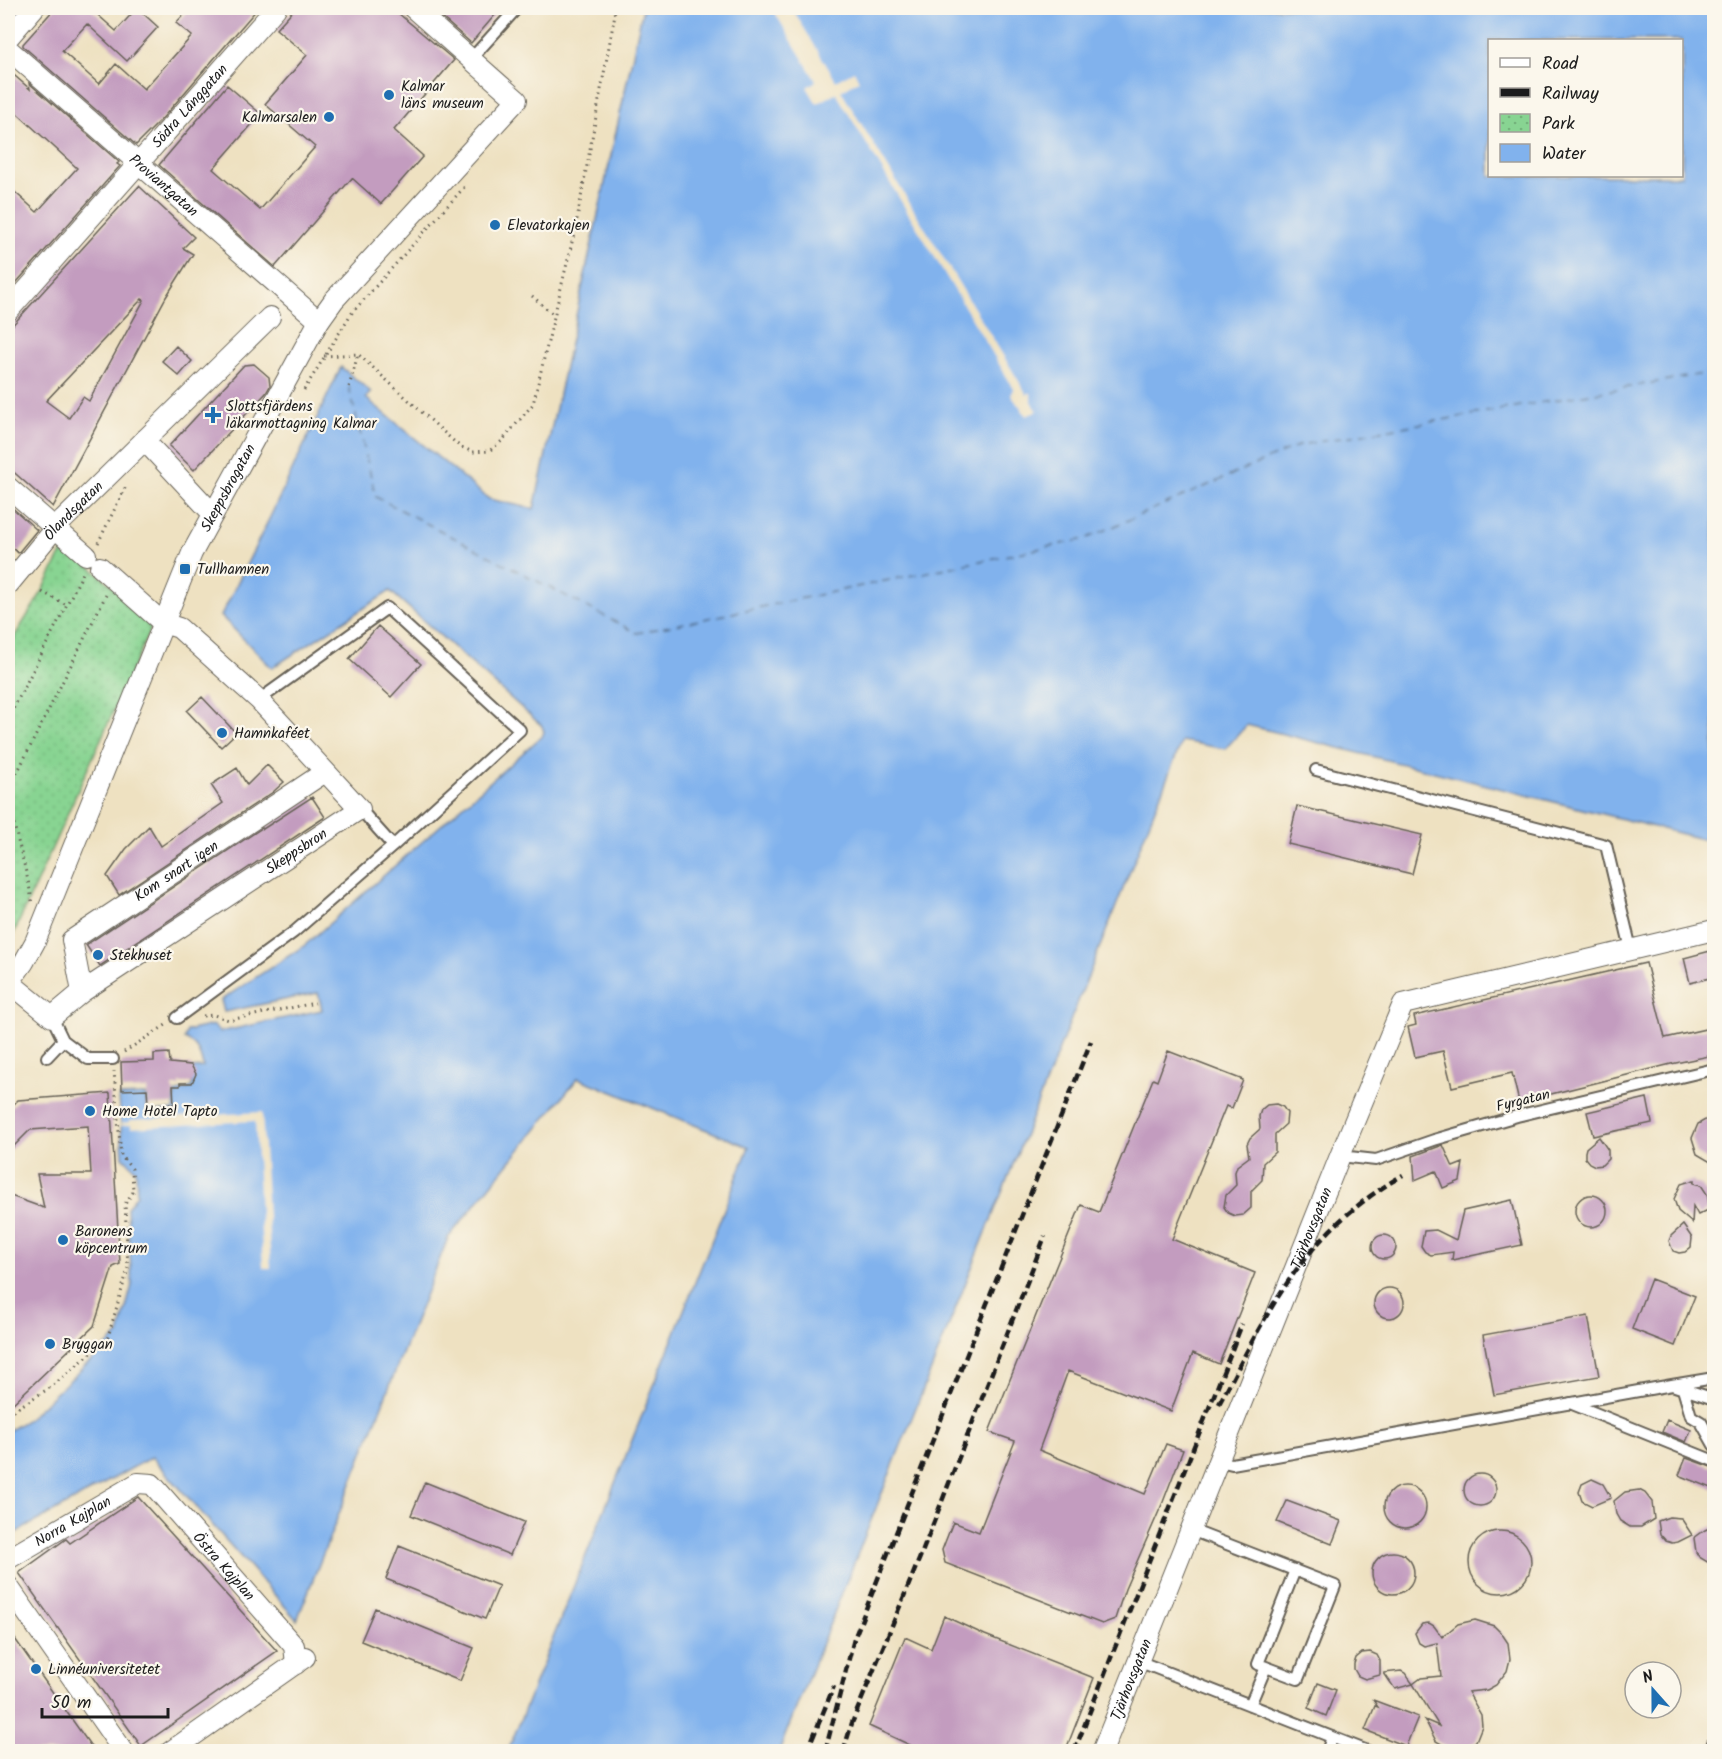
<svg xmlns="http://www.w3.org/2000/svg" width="1722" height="1759" viewBox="0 0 1722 1759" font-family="Kalam,sans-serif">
	<defs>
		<pattern id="park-dots" width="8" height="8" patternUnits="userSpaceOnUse" patternTransform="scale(1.5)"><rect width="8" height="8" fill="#88d492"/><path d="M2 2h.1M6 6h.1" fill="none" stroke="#75b57d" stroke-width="1.8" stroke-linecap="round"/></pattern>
	</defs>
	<rect width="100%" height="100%" fill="#fbf7ec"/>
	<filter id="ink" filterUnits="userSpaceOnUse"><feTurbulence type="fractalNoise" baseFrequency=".0167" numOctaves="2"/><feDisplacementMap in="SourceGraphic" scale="12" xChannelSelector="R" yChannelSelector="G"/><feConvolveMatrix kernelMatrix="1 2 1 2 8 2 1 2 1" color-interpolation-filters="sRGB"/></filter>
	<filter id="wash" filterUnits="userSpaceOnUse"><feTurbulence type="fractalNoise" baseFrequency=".008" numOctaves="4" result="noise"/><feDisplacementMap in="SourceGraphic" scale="24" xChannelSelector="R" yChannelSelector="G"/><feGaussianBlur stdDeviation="1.35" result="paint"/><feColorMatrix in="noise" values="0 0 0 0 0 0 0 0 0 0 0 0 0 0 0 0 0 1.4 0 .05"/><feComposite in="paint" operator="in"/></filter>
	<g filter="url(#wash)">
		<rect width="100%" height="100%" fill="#eee1c1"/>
		<!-- park -->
		<path fill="url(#park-dots)" stroke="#527857" stroke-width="1.5" d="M66 545 153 623 10 942 8 943V647L42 592Z"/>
		<!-- water -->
		<path fill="#81b2ed" stroke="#4e6784" stroke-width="1.5" fill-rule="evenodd" d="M643 8H1714V842L1247 725 1225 749 1182 741 779 1751H508L749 1147 578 1078 448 1238 297 1620 152 1457 8 1537V1431L28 1419 119 1334 132 1285 127 1208 137 1194 136 1170 123 1157 119 1096 146 1095 147 1112 174 1110 175 1093 192 1087V1068L203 1067C201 1054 196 1043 184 1039L187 1031 213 1025 220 1032 322 1010 318 993 224 1012 221 1000 304 946 542 736 544 732 542 726 390 591 272 668 221 616 272 513 341 367 371 392 366 398 489 499 534 509ZM1490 40H1682V176H1490Z"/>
		<!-- pier -->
		<path fill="#eee1c1" d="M772 8H792L836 81 854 71 859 80 841 91 1028 396V393H1031V399L1037 411 1036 412 1026 416 1019 405H1018L1011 395 1014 389 836 93 817 104 807 87 816 81Z
			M262 1112 271 1268H263L255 1121 131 1128V1125L121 1126V1123L130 1122V1120Z"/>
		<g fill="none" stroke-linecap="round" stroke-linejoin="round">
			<!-- ferry -->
			<path stroke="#445870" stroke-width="1.5" stroke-dasharray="8 6" stroke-linecap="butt" d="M349 387 376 497 637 633 1085 539 1300 445 1714 372"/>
		</g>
		<g id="blocks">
			<!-- building -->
			<path fill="#c39cbf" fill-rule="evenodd" d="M55 8H90L116 31 137 8 158 27 127 61 87 24 62 51 99 84 116 64 144 89 192 36 176 23 190 8H258L160 121 136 145 23 46V44Z
				M295 8H392L454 60 394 130 423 156 381 204 352 178 275 267 159 165 227 85 261 114 213 169 260 210 315 147 265 104 307 55 276 29Z
				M447 8H501L471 43 440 16Z
				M8 70 30 89 29 83 119 162 117 164 120 166 8 292V186L37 212 77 168 8 105Z
				M139 186 194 237 183 248 193 254 166 297 53 507 8 467V330ZM142 299 144 300 89 401 83 397 69 418 46 401Z
				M176 346 192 361 179 376 162 361Z
				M254 364 269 377 270 386 266 393 194 470 169 446 244 365Z
				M8 504 37 530 18 553 8 543Z
				M378 626 421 664 391 697 349 659Z
				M202 697 236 733 221 747 187 711Z
				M267 765 284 782 273 792 119 895 107 876 126 849 149 826 161 846 223 803 211 785 237 768 247 785Z
				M312 797 325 817 100 966 86 945 262 828 263 829Z
				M1297 806 1422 835 1412 874 1288 844Z
				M1714 950V977L1690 983 1684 958Z
				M1646 963 1665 1038 1710 1028 1714 1055 1671 1064 1519 1102 1512 1073 1452 1087 1443 1051 1415 1057 1408 1027 1416 1025 1414 1016Z
				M1168 1051 1243 1080 1232 1108 1226 1106 1172 1239 1255 1273 1219 1364 1193 1353 1171 1411 1068 1371 1039 1450 1145 1494 1166 1444 1183 1450 1163 1502 1125 1589 1115 1619 1102 1624 945 1563 942 1550 953 1522 979 1532 1015 1441 989 1432 1017 1362 1081 1205 1099 1212 1153 1079 1157 1081Z
				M169 1053 170 1063 191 1065 196 1074 192 1083H180V1086H173L174 1104 148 1105 147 1089 122 1090 121 1062 154 1061V1054Z
				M110 1093 120 1264 113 1267 94 1326 8 1408V1195L44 1208 37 1174H91L88 1126 30 1130 8 1152V1110L18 1100Z
				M1647 1098 1652 1123 1593 1136 1587 1112Z
				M1276 1104 1283 1107 1287 1113 1286 1124 1275 1134V1152L1263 1163 1262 1180 1251 1191V1208L1243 1215 1235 1216 1228 1213 1224 1207 1226 1195 1236 1185 1235 1172 1237 1166 1249 1157 1247 1144 1250 1138 1260 1129 1259 1116 1261 1110 1267 1105Z
				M1714 1115V1164L1697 1154 1692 1138 1698 1124Z
				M1599 1137 1608 1150V1159L1602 1165 1595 1166 1589 1163 1585 1158V1152L1586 1148Z
				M1443 1145 1453 1167 1463 1163 1460 1181 1443 1188 1436 1171 1415 1180 1413 1156Z
				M1694 1180V1183L1701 1185 1707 1194 1710 1209 1698 1215 1693 1206 1692 1223 1678 1211 1674 1199 1681 1184Z
				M1575 1211a16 16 0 1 1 32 0a16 16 0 1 1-32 0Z
				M1512 1200 1522 1245 1452 1260 1453 1252 1431 1255 1425 1252 1421 1246 1424 1231 1436 1230 1456 1240 1463 1211Z
				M1683 1225 1692 1238 1691 1247 1685 1252 1679 1253 1673 1251 1669 1241 1671 1236Z
				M1372 1247a12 12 0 1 1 24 0a12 12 0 1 1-24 0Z
				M1651 1279 1695 1296 1675 1346 1632 1329Z
				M1374 1303a15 15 0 1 1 30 0a15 15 0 1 1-30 0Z
				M1588 1316 1599 1376 1494 1395 1483 1335Z
				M1667 1420 1691 1430 1686 1442 1662 1432Z
				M1686 1458 1714 1468V1489L1679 1475Z
				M1464 1490a16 16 0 1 1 32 0a16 16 0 1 1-32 0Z
				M1592 1479 1603 1484 1611 1498 1592 1506 1582 1501 1579 1492 1582 1484Z
				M425 1482 524 1522 510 1555 411 1515Z
				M1384 1507a21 21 0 1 1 42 0a21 21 0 1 1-42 0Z
				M1639 1490 1645 1493 1652 1502 1654 1519 1641 1527H1630L1620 1521 1616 1514 1614 1501 1625 1492Z
				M138 1497 277 1651 141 1746 19 1573 66 1539 70 1543Z
				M1287 1501 1341 1521 1332 1544 1277 1522Z
				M1669 1517 1681 1518 1692 1535 1678 1542 1672 1543 1666 1541 1660 1534 1658 1521Z
				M1714 1526V1566L1699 1557 1696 1552 1694 1538 1705 1530Z
				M1469 1562a31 31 0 1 1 62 0a31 31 0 1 1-62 0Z
				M399 1546 499 1586 485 1619 386 1579Z
				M1372 1573a21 21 0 1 1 42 0a21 21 0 1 1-42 0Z
				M375 1608 474 1648 460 1681 361 1641Z
				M944 1616 985 1635 1094 1678 1065 1752H925L869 1726 905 1637 931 1649Z
				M1475 1620 1494 1626 1502 1634 1508 1643 1510 1659 1507 1671 1496 1685 1487 1690 1468 1692 1481 1715 1482 1726 1476 1741 1465 1749H1450L1436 1741 1425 1720 1439 1726 1413 1684 1421 1678 1441 1676 1437 1643 1424 1646 1419 1643 1415 1633 1422 1624 1429 1623 1434 1626 1442 1637 1458 1624Z
				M8 1629 95 1752H8Z
				M1370 1652 1377 1655 1380 1661V1675L1365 1679 1358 1676 1354 1669V1664L1356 1658 1362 1653Z
				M1401 1671 1405 1673 1413 1684 1395 1689 1384 1673Z
				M1318 1683 1336 1690 1326 1716 1308 1708Z
				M1373 1700 1418 1717 1406 1746 1365 1730 1375 1706 1378 1707Z"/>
		</g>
	</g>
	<g filter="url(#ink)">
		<use href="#blocks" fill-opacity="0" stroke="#666156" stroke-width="1.5"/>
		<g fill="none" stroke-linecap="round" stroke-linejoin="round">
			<!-- service casing -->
			<g stroke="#666156" stroke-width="14">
				<path id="service" d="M471 59 517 8
					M1316 770 1606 845 1631 949
					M360 809 393 846
					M52 1017 63 1040 88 1059H113
					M177 1018 294 932 393 846 520 730 387 608 259 700
					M47 1057 63 1040
					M1340 1156 1376 1160 1434 1140 1517 1116 1714 1069
					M1672 1385 1714 1378
					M1683 1389 1691 1416 1701 1422 1714 1445
					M1570 1403 1714 1461
					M1219 1461 1232 1464 1672 1385 1714 1399
					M1191 1530 1335 1586 1298 1679 1258 1664 1295 1570
					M1138 1661 1370 1752
					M1250 1705 1266 1667
					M1327 1752 1332 1737
					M1710 1752 1714 1740"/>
			</g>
			<!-- minor casing -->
			<g stroke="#666156" stroke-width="22">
				<g id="minor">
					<path d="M8 38 34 8"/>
					<path id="s1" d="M8 49 319 321"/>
					<path id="s2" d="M8 311 276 8"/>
					<path d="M144 440 213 514"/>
					<path d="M8 487 86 555"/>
					<path id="s3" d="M8 585 55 528 270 317"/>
					<path id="s4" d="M9 982 52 1017 82 992 360 809 259 700 179 628 163 623 100 567"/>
					<path id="s5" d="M8 984 24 962 35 942 192 553 319 321 334 300 517 100 413 8"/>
					<path id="s6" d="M82 992 72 940 325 772"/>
					<path id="s7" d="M8 1559 138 1483 152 1484 294 1646 296 1664"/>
					<path d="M8 1586 124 1752"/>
					<path d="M170 1752 305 1657"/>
					<path id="s8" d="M1102 1752 1340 1156 1403 1004 1714 930"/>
				</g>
			</g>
			<!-- path -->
			<path stroke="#666156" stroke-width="3" stroke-dasharray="1.5 4.5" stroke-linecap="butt" d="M532 296 554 315
				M324 356 358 354 459 446 473 452 489 451 502 441 533 404 575 230 615 14 612 8
				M349 387 358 354
				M304 390 351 314 467 184
				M98 543 127 484
				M42 592 67 605
				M8 719 83 573
				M8 865V866
				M32 901C26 863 11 827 9 789L106 595
				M203 1016 214 1015 229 1020 315 1003
				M124 1052 166 1025
				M8 1414 51 1387 107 1340 128 1269 125 1204 133 1192 132 1169 121 1156 114 1071"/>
			<!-- service -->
			<use href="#service" stroke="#fff" stroke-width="10"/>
			<!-- minor -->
			<use href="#minor" stroke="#fff" stroke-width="20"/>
			<!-- rail -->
			<path stroke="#1c1c1c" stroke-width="4.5" stroke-dasharray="9 4.5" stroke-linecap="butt" d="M1219 1404C1271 1306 1303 1233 1403 1175
				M807 1752 834 1686
				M825 1752 854 1639 1091 1041
				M843 1752 852 1723 923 1550 1045 1236
				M1074 1752 1242 1324"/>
		</g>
	</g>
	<!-- markers -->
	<g fill="#1f6fb2" stroke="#fbf7ec" stroke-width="2">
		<circle cx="389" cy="95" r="6"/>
		<circle cx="329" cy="117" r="6"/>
		<circle cx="495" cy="225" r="6"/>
		<path d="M210 406h6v6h6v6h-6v6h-6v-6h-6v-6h6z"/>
		<rect x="179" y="563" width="12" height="12" rx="3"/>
		<circle cx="222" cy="733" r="6"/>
		<circle cx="98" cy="955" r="6"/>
		<circle cx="90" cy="1111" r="6"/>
		<circle cx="63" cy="1240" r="6"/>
		<circle cx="50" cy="1344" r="6"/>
		<circle cx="36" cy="1669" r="6"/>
	</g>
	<g text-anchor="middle" stroke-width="4.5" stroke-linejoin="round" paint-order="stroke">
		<!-- poi labels -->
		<g font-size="15" fill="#1c1c1c" stroke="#fbf7ec" text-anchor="start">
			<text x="401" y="91">Kalmar<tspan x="401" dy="17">läns museum</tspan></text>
			<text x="317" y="122" text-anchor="end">Kalmarsalen</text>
			<text x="507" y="230">Elevatorkajen</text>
			<text x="226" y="411">Slottsfjärdens<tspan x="226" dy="17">läkarmottagning Kalmar</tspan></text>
			<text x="197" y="574">Tullhamnen</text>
			<text x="234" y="738">Hamnkaféet</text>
			<text x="110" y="960">Stekhuset</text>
			<text x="102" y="1116">Home Hotel Tapto</text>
			<text x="75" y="1236">Baronens<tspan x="75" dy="17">köpcentrum</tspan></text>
			<text x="62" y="1349">Bryggan</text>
			<text x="48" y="1674">Linnéuniversitetet</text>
		</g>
		<!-- street labels -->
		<g font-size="15" fill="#1c1c1c" stroke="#fbf7ec">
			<text dy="5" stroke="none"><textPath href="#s2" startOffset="274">Södra Långgatan</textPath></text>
			<text dy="5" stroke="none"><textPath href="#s1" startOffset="207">Proviantgatan</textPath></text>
			<text dy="5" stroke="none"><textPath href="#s5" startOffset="544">Skeppsbrogatan</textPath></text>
			<text dy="5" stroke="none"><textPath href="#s3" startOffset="99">Ölandsgatan</textPath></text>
			<text dy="5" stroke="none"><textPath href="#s4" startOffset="351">Skeppsbron</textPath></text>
			<text dy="5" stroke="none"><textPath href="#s6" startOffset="178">Kom snart igen</textPath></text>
			<text transform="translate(1523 1100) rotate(-14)" y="5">Fyrgatan</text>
			<text dy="5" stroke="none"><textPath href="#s8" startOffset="564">Tjärhovsgatan</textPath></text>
			<text dy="5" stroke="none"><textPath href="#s7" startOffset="75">Norra Kajplan</textPath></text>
			<text dy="5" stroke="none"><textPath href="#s7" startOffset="274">Östra Kajplan</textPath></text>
			<text dy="5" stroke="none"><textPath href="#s8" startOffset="78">Tjärhovsgatan</textPath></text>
		</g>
	</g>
	<!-- margin -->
	<rect width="1722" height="1759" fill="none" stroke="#fbf7ec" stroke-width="30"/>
	<!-- legend -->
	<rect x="1488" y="39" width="195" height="138" fill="#fbf7ec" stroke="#a29f99" stroke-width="1.5"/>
	<rect x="1500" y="58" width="30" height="9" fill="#ffffff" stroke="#a29f99" stroke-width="1.5"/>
	<text x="1542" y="69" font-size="18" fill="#1c1c1c">Road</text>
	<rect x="1500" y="88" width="30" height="9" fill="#1c1c1c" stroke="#a29f99" stroke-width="1.5"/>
	<text x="1542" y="99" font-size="18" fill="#1c1c1c">Railway</text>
	<rect x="1500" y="114" width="30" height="18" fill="url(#park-dots)" stroke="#a29f99" stroke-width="1.5"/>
	<text x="1542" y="129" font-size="18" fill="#1c1c1c">Park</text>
	<rect x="1500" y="144" width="30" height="18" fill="#81b2ed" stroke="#a29f99" stroke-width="1.5"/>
	<text x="1542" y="159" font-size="18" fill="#1c1c1c">Water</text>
	<!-- north arrow -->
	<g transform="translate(1653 1690) rotate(339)"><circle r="28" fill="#fbf7ec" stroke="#a29f99" stroke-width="1.5"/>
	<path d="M0-4.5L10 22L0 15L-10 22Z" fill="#1f6fb2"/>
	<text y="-9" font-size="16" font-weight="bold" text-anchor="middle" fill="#1c1c1c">N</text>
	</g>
	<!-- scale -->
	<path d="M42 1708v9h126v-9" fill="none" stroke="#1c1c1c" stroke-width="3"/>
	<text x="51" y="1708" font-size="18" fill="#1c1c1c" stroke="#fbf7ec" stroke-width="4.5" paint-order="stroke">50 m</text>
</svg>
